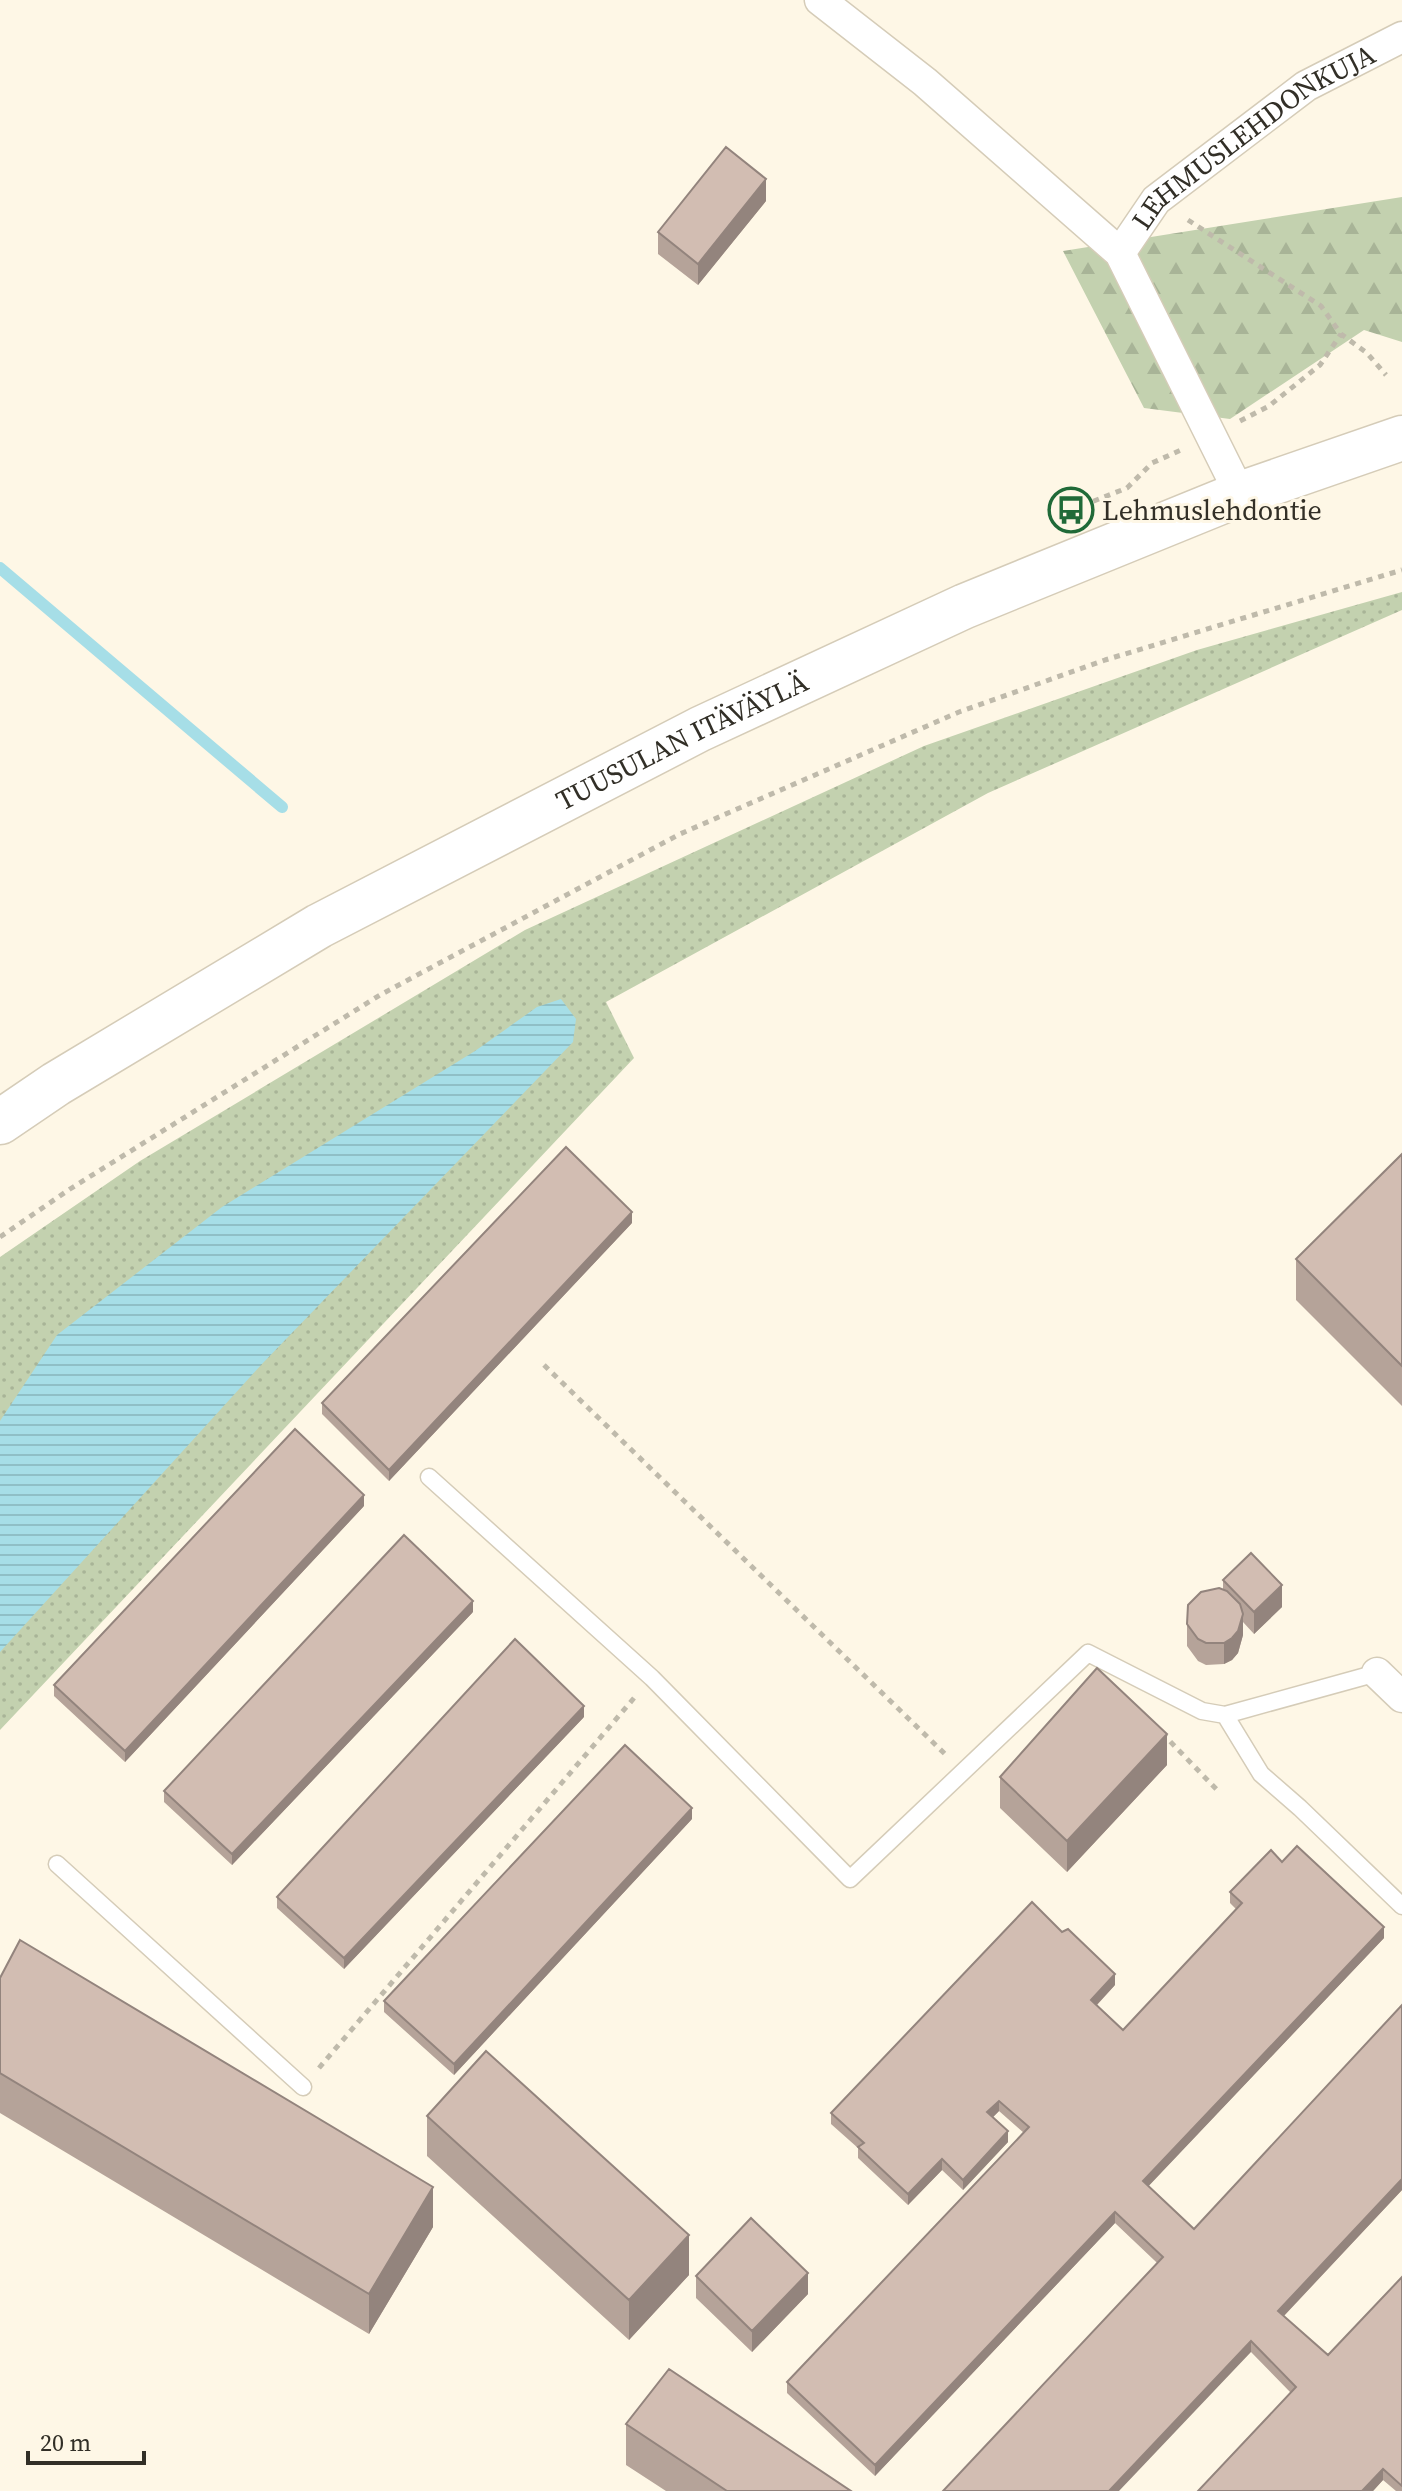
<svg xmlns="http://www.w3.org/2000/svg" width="1402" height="2491" viewBox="0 0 1402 2491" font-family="'Source Serif 4',serif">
	<defs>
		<pattern id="grass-dots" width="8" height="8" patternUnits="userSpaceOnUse" patternTransform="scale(2)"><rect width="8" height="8" fill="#c3d1af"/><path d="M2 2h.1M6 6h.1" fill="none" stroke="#a8b497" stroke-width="1.8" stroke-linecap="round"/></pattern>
		<pattern id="forest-firs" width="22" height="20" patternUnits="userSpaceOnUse" patternTransform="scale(2)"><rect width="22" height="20" fill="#c3d1af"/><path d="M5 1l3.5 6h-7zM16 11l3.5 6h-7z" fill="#a8b497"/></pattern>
		<pattern id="water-rules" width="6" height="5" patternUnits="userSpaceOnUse" patternTransform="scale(2)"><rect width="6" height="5" fill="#a6dee7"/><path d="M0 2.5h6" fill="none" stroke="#8fbfc6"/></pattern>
	</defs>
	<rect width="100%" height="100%" fill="#fef7e6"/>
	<!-- grass -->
	<path fill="url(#grass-dots)" d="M1402 592V610L988 793 606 1002 634 1058 0 1730V1257L140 1161 525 930 924 746 1197 650Z"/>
	<!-- forest -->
	<path fill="url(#forest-firs)" d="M1402 197V342L1364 330 1230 419 1144 408 1063 251Z"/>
	<!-- water -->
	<path fill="url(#water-rules)" d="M561 999 576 1019 573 1042 261 1365 0 1652V1421L57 1335 222 1207 475 1051 537 1007Z"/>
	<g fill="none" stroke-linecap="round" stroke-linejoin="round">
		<!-- stream -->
		<path stroke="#a6dee7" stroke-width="12" d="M0 568 282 807"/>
		<!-- service casing -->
		<g stroke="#d5ccb8" stroke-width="19">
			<path id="service" d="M429 1477 652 1678 850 1879 1088 1653 1202 1711 1225 1715 1377 1673
				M1225 1715 1261 1774 1300 1808 1402 1906
				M57 1864 303 2087"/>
		</g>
		<!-- minor casing -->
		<g stroke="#d5ccb8" stroke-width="33">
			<g id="minor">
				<path d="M820 0 925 82 1120 253 1240 494"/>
				<path id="s1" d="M1120 253 1156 200 1306 86 1402 37"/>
				<path d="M1377 1673 1402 1697"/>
			</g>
		</g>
		<!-- primary casing -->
		<g stroke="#d5ccb8" stroke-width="47">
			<g id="primary">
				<path id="s2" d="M0 1122 56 1084 319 926 700 729 965 606 1240 494 1402 438"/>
			</g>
		</g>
		<!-- path -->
		<path stroke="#bfbaab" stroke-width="5" stroke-dasharray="6 6" stroke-linecap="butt" d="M1188 220 1321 306 1341 334 1367 353 1386 375
			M1240 421 1269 406 1320 365 1341 334
			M1071 510 1127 488 1152 463 1181 450
			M0 1237 70 1189 380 995 680 834 959 712 1105 660 1402 570
			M544 1365 945 1754
			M1162 1733 1220 1793
			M319 2068 634 1698"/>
		<!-- service -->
		<use href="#service" stroke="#fff" stroke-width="16"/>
		<!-- minor -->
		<use href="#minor" stroke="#fff" stroke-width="30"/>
		<!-- primary -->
		<use href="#primary" stroke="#fff" stroke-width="44"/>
	</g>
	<!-- wall -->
	<path fill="#b5a399" d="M766 201 698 285 658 254V232Z
		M1402 1154V1406L1296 1300V1259Z
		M632 1223 389 1481 322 1414V1403Z
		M364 1506 125 1762 54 1696V1685Z
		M1223 1580 1282 1607 1254 1634 1243 1622V1635L1238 1653 1232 1660 1224 1664 1206 1665 1198 1661 1187 1646V1624L1223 1590Z
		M473 1612 232 1865 164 1802V1791Z
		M584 1717 344 1969 277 1908V1897Z
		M1167 1765 1067 1872 1000 1808V1777Z
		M692 1819 454 2075 384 2012V2001Z
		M1282 1862 1384 1938 1148 2186 1194 2229 1402 2005V2190L1284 2316 1328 2355 1402 2277V2491H1396L1383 2480 1373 2491H1198L1291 2393 1251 2352 1115 2223 875 2476 787 2393V2382L1024 2133 999 2111 993 2117 1008 2142 963 2190 942 2170 908 2205 858 2158V2148L831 2124V2113L1115 1985 1097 2005 1123 2030 1236 1909 1230 1903V1892Z
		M0 1978 433 2227 369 2334 0 2113Z
		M427 2116 689 2275 629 2340 427 2156Z
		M696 2276 808 2294 752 2352 696 2298Z
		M626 2424 851 2491H666L626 2465Z"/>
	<!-- shaded-wall -->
	<path fill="#93847d" d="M766 179V201L698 285V264Z
		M632 1212V1223L389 1481V1470Z
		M364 1495V1506L125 1762V1751Z
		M1282 1585V1607L1254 1634V1612Z
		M473 1601V1612L232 1865V1854Z
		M1243 1614V1635L1238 1653 1232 1660 1224 1664V1643Z
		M584 1706V1717L344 1969V1958Z
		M1167 1734V1765L1067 1872V1841Z
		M692 1808V1819L454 2075V2064Z
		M1384 1927V1938L1143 2192V2181Z
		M1115 1974V1985L1091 2011V2000Z
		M999 2101V2111L987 2123V2112Z
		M1008 2131V2142L963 2190V2180Z
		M942 2159V2170L908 2205V2194Z
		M1402 2179V2190L1278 2322V2311Z
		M433 2187V2227L369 2334V2294Z
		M1115 2212V2223L875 2476V2465Z
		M689 2235V2275L629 2340V2300Z
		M808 2273V2294L752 2352V2331Z
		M1251 2341V2352L1119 2491H1109Z
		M1383 2469V2480L1373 2491H1362Z"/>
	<!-- building -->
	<path fill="#d2bdb2" stroke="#93847d" stroke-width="2" d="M726 147 766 179 698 264 658 232Z
		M566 1147 632 1212 389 1470 322 1403Z
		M1402 1154V1366L1296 1259Z
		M295 1429 364 1495 125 1751 54 1685Z
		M404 1535 473 1601 232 1854 164 1791Z
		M1251 1553 1282 1585 1254 1612 1223 1580Z
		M1219 1588 1227 1591 1240 1604 1243 1614 1238 1631 1232 1638 1224 1643H1206L1198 1639 1187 1624 1188 1605 1201 1592Z
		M515 1639 584 1706 344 1958 277 1897Z
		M1097 1668 1167 1734 1067 1841 1000 1777Z
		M625 1745 692 1808 454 2064 384 2001Z
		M1297 1846 1384 1927 1143 2181 1194 2229 1402 2005V2179L1278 2311 1328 2355 1402 2277V2486L1383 2469 1362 2491H1198L1296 2387 1251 2341 1109 2491H943L1163 2257 1115 2212 875 2465 787 2382 1029 2127 999 2101 987 2112 1008 2131 963 2180 942 2159 908 2194 858 2147 864 2143 831 2113 1032 1902 1062 1932 1068 1929 1115 1974 1091 2000 1123 2030 1242 1903 1230 1892 1271 1850 1282 1862Z
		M20 1940 433 2187 369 2294 0 2073V1978Z
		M486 2051 689 2235 629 2300 427 2116Z
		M751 2218 808 2273 752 2331 696 2276Z
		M669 2369 851 2491H727L626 2424Z"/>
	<!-- icons -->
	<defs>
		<g id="bus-ring" transform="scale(2.3)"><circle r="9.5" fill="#fef7e6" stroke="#206a38" stroke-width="1.5"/><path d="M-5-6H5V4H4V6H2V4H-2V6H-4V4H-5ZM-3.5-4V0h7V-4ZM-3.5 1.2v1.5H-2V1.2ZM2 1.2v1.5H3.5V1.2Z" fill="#206a38"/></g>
	</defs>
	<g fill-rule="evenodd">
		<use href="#bus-ring" x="1071" y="510"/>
	</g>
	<g text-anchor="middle" stroke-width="6" stroke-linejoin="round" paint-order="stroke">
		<!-- street labels -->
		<g font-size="28" fill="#322f27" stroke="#fef7e6">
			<text dy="10" stroke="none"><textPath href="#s1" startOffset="180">LEHMUSLEHDONKUJA</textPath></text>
			<text dy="10" stroke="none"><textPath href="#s2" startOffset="782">TUUSULAN ITÄVÄYLÄ</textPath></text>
		</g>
		<!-- poi labels -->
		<g font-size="28" fill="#322f27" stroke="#fef7e6" text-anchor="start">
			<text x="1102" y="520">Lehmuslehdontie</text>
		</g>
	</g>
	<!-- scale -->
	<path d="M28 2451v12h116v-12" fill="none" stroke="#322f27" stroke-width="4"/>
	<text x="40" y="2451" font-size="24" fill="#322f27" stroke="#fef7e6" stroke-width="6" paint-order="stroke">20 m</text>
</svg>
